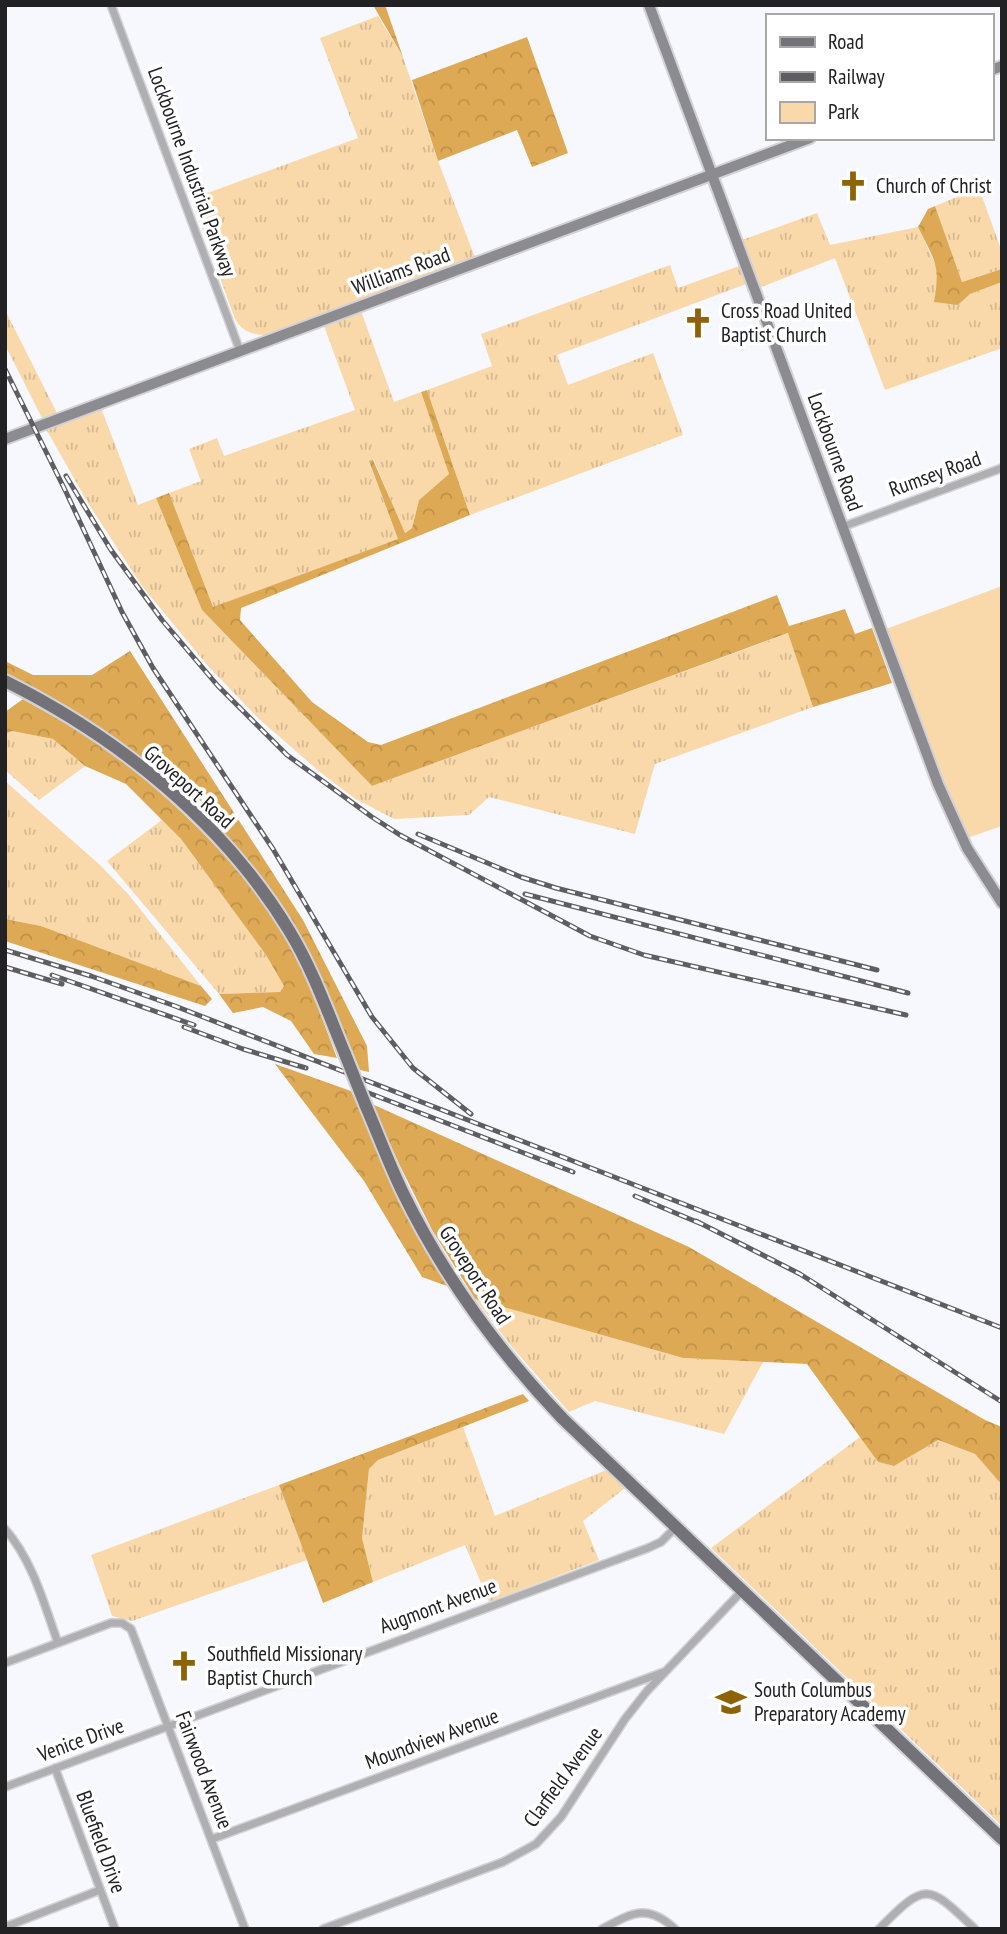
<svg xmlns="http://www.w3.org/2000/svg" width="1007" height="1934" viewBox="0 0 1007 1934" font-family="'PT Sans Narrow',sans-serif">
	<defs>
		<pattern id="grass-tufts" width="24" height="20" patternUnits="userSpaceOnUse" patternTransform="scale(1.75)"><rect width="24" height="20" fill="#f9d8a9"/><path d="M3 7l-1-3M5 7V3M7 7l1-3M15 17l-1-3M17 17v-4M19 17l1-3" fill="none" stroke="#d5b991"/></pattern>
		<pattern id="forest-crowns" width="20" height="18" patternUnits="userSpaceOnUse" patternTransform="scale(1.75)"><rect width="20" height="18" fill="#dea954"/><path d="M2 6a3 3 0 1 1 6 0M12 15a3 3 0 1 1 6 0" fill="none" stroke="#be9149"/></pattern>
	</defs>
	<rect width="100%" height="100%" fill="#f7f8fe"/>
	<!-- grass -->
	<path fill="url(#grass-tufts)" d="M378 16 403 57 438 161 476 260 264 335C250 334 242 331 235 319L191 199 358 138 320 38Z
		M979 188 1002 252V269L962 282 935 206Z
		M817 213 830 245 918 227 937 268 939 277 958 305 970 294 1002 282V348L885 390 835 258 759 288 742 240Z
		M670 265 678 288 739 266 746 284 557 355 568 385 653 353 683 435 470 515 427 390 492 366 481 334Z
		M5 310 57 413 42 418 5 345Z
		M361 311 394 402 421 392 449 474 419 500 412 528 404 533 374 460 369 462 398 539 212 608 169 493 201 481 189 449 217 438 224 456 355 410 324 326Z
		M101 408 138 505 156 498 202 610 372 786 789 633 813 707 655 764 635 834 489 797 469 815 394 819 354 798 320 772 259 719 208 666 142 586 88 503 46 429Z
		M12 731 53 739 85 766 39 800 5 770V734Z
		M5 781 100 865 129 895 201 986 41 926 5 919Z
		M162 820 181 839 266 955 284 986 280 992 219 994 107 861Z
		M475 1299 683 1358 763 1362 724 1434 595 1401 569 1412 511 1346Z
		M463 1427 495 1516 606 1470 625 1488 583 1521 599 1560 489 1602 465 1545 373 1582 362 1538 369 1469 378 1460Z
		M860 1437 878 1462 894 1466 938 1440 975 1454 1002 1485V1826L711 1548Z
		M279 1485 307 1560 132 1621 112 1616 91 1555Z"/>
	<!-- forest -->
	<path fill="url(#forest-crowns)" d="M373 5H385L403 57Z
		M527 37 568 153 532 167 517 130 438 161 412 80Z
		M935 206 962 282 1002 269V282L970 294 958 305 934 302C941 264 934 260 918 227L928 209Z
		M427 390 470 515 241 608 240 620 312 702 368 742 381 745 777 595 789 626 845 609 855 634 872 628 892 683 813 707 788 633 372 786 202 610 156 498 169 493 213 607 398 539 369 461 373 460 405 533 412 528 419 500 449 474 421 392Z
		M130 651 303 920 367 1046 369 1072 360 1070C341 1025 324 977 300 934 239 825 117 727 5 674V661L33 675H92Z
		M23 699C43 711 64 721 83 733 157 783 244 863 287 941 308 978 322 1018 337 1058L314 1054 291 1021 263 1007 233 1013 219 994 280 992 284 986 266 955 181 839 126 784 85 766 53 739 12 731 5 734V712Z
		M5 919 41 926 201 986 212 999 205 1006 5 941Z
		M275 1064 351 1091 398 1197 447 1286 422 1277 364 1181Z
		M372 1104 689 1247 985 1420 1002 1427V1485L975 1454 938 1440 894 1466 878 1462 807 1364 683 1358 475 1299 432 1230 400 1166Z
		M523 1394 529 1401 378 1460 369 1469 362 1538 373 1582 323 1603 279 1485Z"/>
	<!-- park -->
	<path fill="#f9d8a9" d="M1002 586V826L967 838 944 790 886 629Z"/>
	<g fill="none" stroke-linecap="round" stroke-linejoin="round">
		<!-- street casing -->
		<g stroke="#d1d1d7" stroke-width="10">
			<path id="street" d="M111 5 240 351
				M842 527 1002 468
				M5 1529C33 1561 44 1604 58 1643
				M5 1663 111 1623H122L131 1629 245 1929
				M55 1768 115 1929
				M5 1787 648 1548 661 1542 676 1527
				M212 1839 664 1672
				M5 1927 100 1890
				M323 1929 503 1862 536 1844 561 1817 625 1719 647 1691 742 1591
				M602 1929C632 1913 647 1903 675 1929
				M879 1929C926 1881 928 1884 975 1929"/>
		</g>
		<!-- secondary casing -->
		<g stroke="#d1d1d7" stroke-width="14">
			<path id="secondary" d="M649 5 938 784 967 848 1002 903
				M991 70 1002 66
				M5 439 810 138"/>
		</g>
		<!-- primary casing -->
		<g stroke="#d1d1d7" stroke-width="16">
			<path id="primary" d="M5 681C119 738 224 822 290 932 313 970 328 1013 345 1054
				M365 1104C378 1134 389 1164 403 1193 444 1277 499 1352 563 1419L1002 1839"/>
		</g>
		<!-- street -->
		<use href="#street" stroke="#afafb2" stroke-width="7"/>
		<!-- secondary -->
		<use href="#secondary" stroke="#8b8b90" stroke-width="10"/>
		<!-- primary -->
		<use href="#primary" stroke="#727278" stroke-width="12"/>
		<!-- rail casing -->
		<g stroke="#5e5e62" stroke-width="5">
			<path id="rail" d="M5 369 66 492 122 612 153 668 273 849 372 1017 413 1068 471 1114
				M66 476 111 550 162 620 218 686 287 755 372 817 400 835 590 936 644 955 906 1015
				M418 834 521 877 556 888 877 970
				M525 894 908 993
				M5 950 91 976 175 1006 1002 1328
				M5 967 62 984
				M52 975 194 1025
				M184 1027 243 1049 306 1068
				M361 1090 573 1172
				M635 1196 704 1225
				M696 1221 800 1274 1002 1402"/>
		</g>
		<!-- rail -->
		<use href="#rail" stroke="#fff" stroke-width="2.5" stroke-dasharray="8" stroke-linecap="butt"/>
		<!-- primary-bridge casing -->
		<g stroke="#d1d1d7" stroke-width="16" stroke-linecap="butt">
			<path id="primary-bridge" d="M345 1054 365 1104"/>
		</g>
		<!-- primary-bridge -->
		<use href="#primary-bridge" stroke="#727278" stroke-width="12"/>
	</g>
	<!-- icons -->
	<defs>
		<g id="church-bare" transform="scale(2.415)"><path d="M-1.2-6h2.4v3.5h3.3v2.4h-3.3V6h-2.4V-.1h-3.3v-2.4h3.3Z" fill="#8e6209" stroke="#fff" stroke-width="2.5" paint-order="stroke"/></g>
		<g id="school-bare" transform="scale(2.415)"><path d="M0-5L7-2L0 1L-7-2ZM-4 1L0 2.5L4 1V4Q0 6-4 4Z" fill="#8e6209" stroke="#fff" stroke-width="2.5" paint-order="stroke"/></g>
	</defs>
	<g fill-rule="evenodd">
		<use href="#church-bare" x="853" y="186"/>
		<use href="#church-bare" x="698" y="323"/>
		<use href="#church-bare" x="184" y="1666"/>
		<use href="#school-bare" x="731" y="1702"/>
	</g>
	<g text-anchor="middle" stroke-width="7" stroke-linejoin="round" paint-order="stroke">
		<!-- street labels -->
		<g font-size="21" fill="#222225" stroke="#fff">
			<text transform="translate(192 172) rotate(70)" y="7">Lockbourne Industrial Parkway</text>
			<text transform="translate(401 271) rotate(-20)" y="7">Williams Road</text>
			<text transform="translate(835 452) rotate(70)" y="7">Lockbourne Road</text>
			<text transform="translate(935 474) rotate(-20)" y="7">Rumsey Road</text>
			<text transform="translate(189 787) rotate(42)" y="7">Groveport Road</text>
			<text transform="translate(475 1275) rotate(57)" y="7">Groveport Road</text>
			<text transform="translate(438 1606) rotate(-20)" y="7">Augmont Avenue</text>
			<text transform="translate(432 1739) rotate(-20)" y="7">Moundview Avenue</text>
			<text transform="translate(81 1740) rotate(-20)" y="7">Venice Drive</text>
			<text transform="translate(204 1770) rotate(69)" y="7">Fairwood Avenue</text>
			<text transform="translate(563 1777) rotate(-54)" y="7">Clarfield Avenue</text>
			<text transform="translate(101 1842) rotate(70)" y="7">Bluefield Drive</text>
		</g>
		<!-- poi labels -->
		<g font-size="21" fill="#222225" stroke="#fff" text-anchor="start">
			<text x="876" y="193">Church of Christ</text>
			<text x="721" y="318">Cross Road United<tspan x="721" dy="24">Baptist Church</tspan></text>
			<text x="207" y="1661">Southfield Missionary<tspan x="207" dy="24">Baptist Church</tspan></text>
			<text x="754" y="1697">South Columbus<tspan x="754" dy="24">Preparatory Academy</tspan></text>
		</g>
	</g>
	<!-- border -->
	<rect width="1007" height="1934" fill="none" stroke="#222225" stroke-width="14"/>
	<!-- legend -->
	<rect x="766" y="14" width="228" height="126" fill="#ffffff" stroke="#a7a7a8" stroke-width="2"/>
	<rect x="780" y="37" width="35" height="10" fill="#727278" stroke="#a7a7a8" stroke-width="2"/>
	<text x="828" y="49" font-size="21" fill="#222225">Road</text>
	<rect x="780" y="72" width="35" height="10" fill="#5e5e62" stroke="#a7a7a8" stroke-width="2"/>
	<text x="828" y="84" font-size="21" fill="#222225">Railway</text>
	<rect x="780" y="102" width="35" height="21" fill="#f9d8a9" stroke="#a7a7a8" stroke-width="2"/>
	<text x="828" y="119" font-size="21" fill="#222225">Park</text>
</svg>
